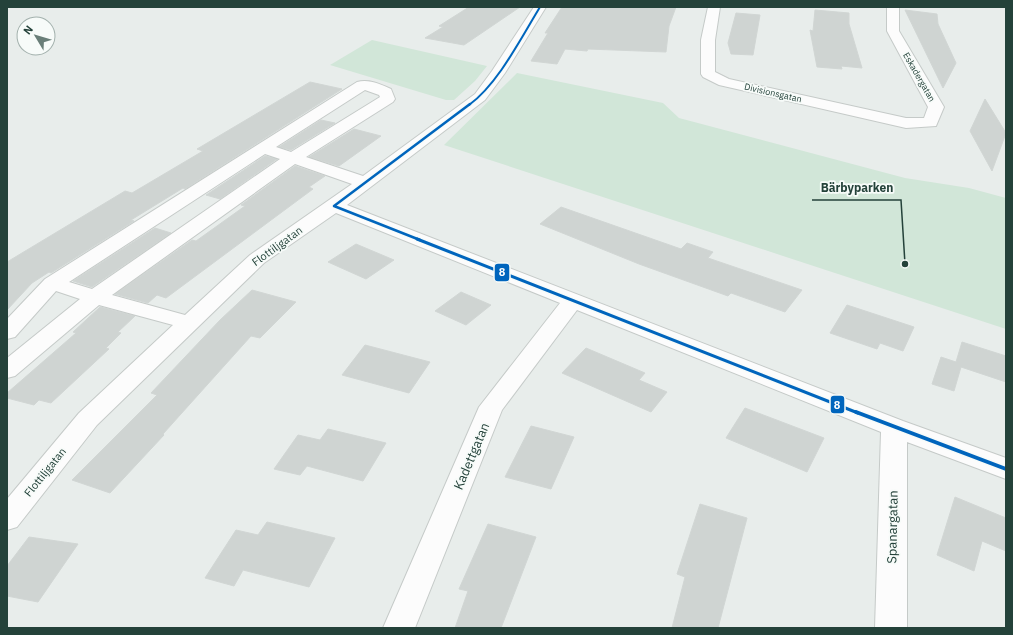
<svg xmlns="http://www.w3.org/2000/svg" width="1013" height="635" viewBox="0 0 1013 635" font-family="'IBM Plex Sans',sans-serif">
	<rect width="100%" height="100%" fill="#e8edeb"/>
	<!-- green -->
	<path fill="#d1e6d8" d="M372 40 487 66 475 81 454 100H446L330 65Z
		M517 73 663 103 679 118 905 178 969 188 1006 198V329L444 145Z"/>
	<!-- building -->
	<path fill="#cfd4d2" stroke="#d1d6d4" d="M469 7H520L464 45 425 38 443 27 439 26Z
		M562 7H676L669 26 666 52 588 49 587 51 565 49 557 64 531 61 548 33H545Z
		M815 10 849 13V24L862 68 841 66 842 69 817 67 810 30 813 31Z
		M905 10 937 14 938 24 956 63 943 88Z
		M736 13 760 15 753 55 731 54 728 43Z
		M310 82 342 89 185 189 183 188 131 220 134 221 51 273 49 272 32 283 7 310V262L125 191 132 193 203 151 197 149Z
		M985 99 1006 133 992 171 970 131Z
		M321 120 335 123 291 150 279 147Z
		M354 129 381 136 339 166 309 157Z
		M265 156 277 159 220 199 206 195Z
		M295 166 325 176 309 187 313 189 166 298 157 295 148 303 115 294 192 240 196 241 245 206 241 205Z
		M561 207 681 249 687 243 713 252 708 258 802 290 785 312 731 293 728 296 639 264 540 224Z
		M155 228 171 233 92 287 73 281Z
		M356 244 394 260 366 279 328 262Z
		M252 290 296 302 260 338 251 336 163 434 164 435 110 493 72 480 157 395 151 393 220 320Z
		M461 292 491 305 466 325 435 311Z
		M847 305 914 327 903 351 880 343 877 349 830 333Z
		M100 307 135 316 118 332 121 333 106 348 109 349 51 403 39 400 34 405 7 398V393L76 333 73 332Z
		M962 342 1006 356V382L961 367 954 391 932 384 941 357 956 362Z
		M365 345 430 362 409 393 342 375Z
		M586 348 645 373 639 380 667 392 651 412 562 373Z
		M745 408 824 438 807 472 726 438Z
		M531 426 574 437 551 489 505 477Z
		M328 429 386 443 363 481 307 466 300 475 274 469 298 435 320 440Z
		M955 497 1006 518V551L982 541 974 571 937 555Z
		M700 504 747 518 718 628H672L685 577 677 574Z
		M267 522 335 538 309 587 243 570 234 586 205 578 236 530 258 535Z
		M488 524 536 537 501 628H455L468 591 459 589Z
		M29 537 78 544 38 602 7 596V566Z"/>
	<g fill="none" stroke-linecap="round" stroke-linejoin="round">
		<!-- minor casing -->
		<g stroke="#c5cac8" stroke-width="2">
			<path id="minor" d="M534 7H546L505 73 485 100 347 205 903 421 1006 458V479L907 442V628H875L881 432 577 310 502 410 415 628H383L479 407 560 303 336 213 264 263 97 425 17 527 7 530V499L79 413 173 325 99 305 15 376 7 378V358L80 299 56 291 15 337 7 339V319L45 279 357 82C369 79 380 84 391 89L395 99 393 102 306 157 363 176 475 94 492 71ZM365 90 379 95 380 97 291 152 276 147ZM265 154 280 159 92 289 69 282ZM295 164 352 184 250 255 185 315 112 295Z
				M708 7H720L715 40V72L729 79 906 118H924L928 107 887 31V7H899V31L944 107 936 126 906 128 719 85 703 77 701 74V40Z"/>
		</g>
		<!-- minor -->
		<use href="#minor" fill="#fcfcfc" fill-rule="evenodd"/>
		<!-- bus-1-far3 casing -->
		<g stroke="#f7fbf9" stroke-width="4">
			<path id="bus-1-far3" d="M469 105C498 84 521 38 540 7"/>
		</g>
		<!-- bus-1-far2 casing -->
		<g stroke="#f7fbf9" stroke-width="5">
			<path id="bus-1-far2" d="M334 206 420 240
				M334 206 470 104"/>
		</g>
		<!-- bus-1-far1 casing -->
		<g stroke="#f7fbf9" stroke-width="6">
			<path id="bus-1-far1" d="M417 239 858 413"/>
		</g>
		<!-- bus-1 casing -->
		<g stroke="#f7fbf9" stroke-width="7">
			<path id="bus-1" d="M856 412 1006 469"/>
		</g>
		<!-- bus-1-far3 -->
		<use href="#bus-1-far3" stroke="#0065bd" stroke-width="2"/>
		<!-- bus-1-far2 -->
		<use href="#bus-1-far2" stroke="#0065bd" stroke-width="2.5"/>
		<!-- bus-1-far1 -->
		<use href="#bus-1-far1" stroke="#0065bd" stroke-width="3"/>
		<!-- bus-1 -->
		<use href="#bus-1" stroke="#0065bd" stroke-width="4"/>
	</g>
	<g text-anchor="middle" stroke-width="3.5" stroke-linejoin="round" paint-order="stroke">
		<!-- far-street labels -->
		<g font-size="9" fill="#24423a" stroke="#f7fbf9">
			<text transform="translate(919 77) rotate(60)" y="3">Eskadergatan</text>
			<text transform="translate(773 93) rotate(13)" y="3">Divisionsgatan</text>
		</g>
		<!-- street labels -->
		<g font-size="11" fill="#24423a" stroke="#f7fbf9">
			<text transform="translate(277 246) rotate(-36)" y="4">Flottiljgatan</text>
			<text transform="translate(45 472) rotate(-51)" y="4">Flottiljgatan</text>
		</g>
		<!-- near-street labels -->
		<g font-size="13" fill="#24423a" stroke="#f7fbf9">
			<text transform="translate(471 456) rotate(-67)" y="5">Kadettgatan</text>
			<text transform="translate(892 527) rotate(-89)" y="5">Spanargatan</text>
		</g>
	</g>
	<!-- callouts -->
	<path fill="none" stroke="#24423a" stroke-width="1.5" d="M905 264L901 200H812"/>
	<circle fill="#24423a" stroke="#f7fbf9" stroke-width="1.5" cx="905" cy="264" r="4"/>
	<g font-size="12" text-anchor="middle" font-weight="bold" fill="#24423a" stroke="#f7fbf9" stroke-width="3.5" stroke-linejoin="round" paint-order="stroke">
		<text x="857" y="192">Bärbyparken</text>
	</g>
	<g stroke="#f7fbf9" stroke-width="1.5">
		<rect x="494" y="263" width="16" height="19" rx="4" fill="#0065bd"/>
		<rect x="830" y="395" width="15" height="19" rx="4" fill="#0065bd"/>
	</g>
	<g font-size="11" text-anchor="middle" font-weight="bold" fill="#fff">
		<text x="502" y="276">8</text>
		<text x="837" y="409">8</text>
	</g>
	<!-- border -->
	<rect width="1013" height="635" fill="none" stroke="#24423a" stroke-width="16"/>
	<!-- north arrow -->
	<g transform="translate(36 36) rotate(308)"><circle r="19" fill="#f7fbf9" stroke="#a3b1ad"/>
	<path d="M0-3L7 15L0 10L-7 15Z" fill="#697e78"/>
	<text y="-6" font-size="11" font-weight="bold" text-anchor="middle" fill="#24423a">N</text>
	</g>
</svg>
